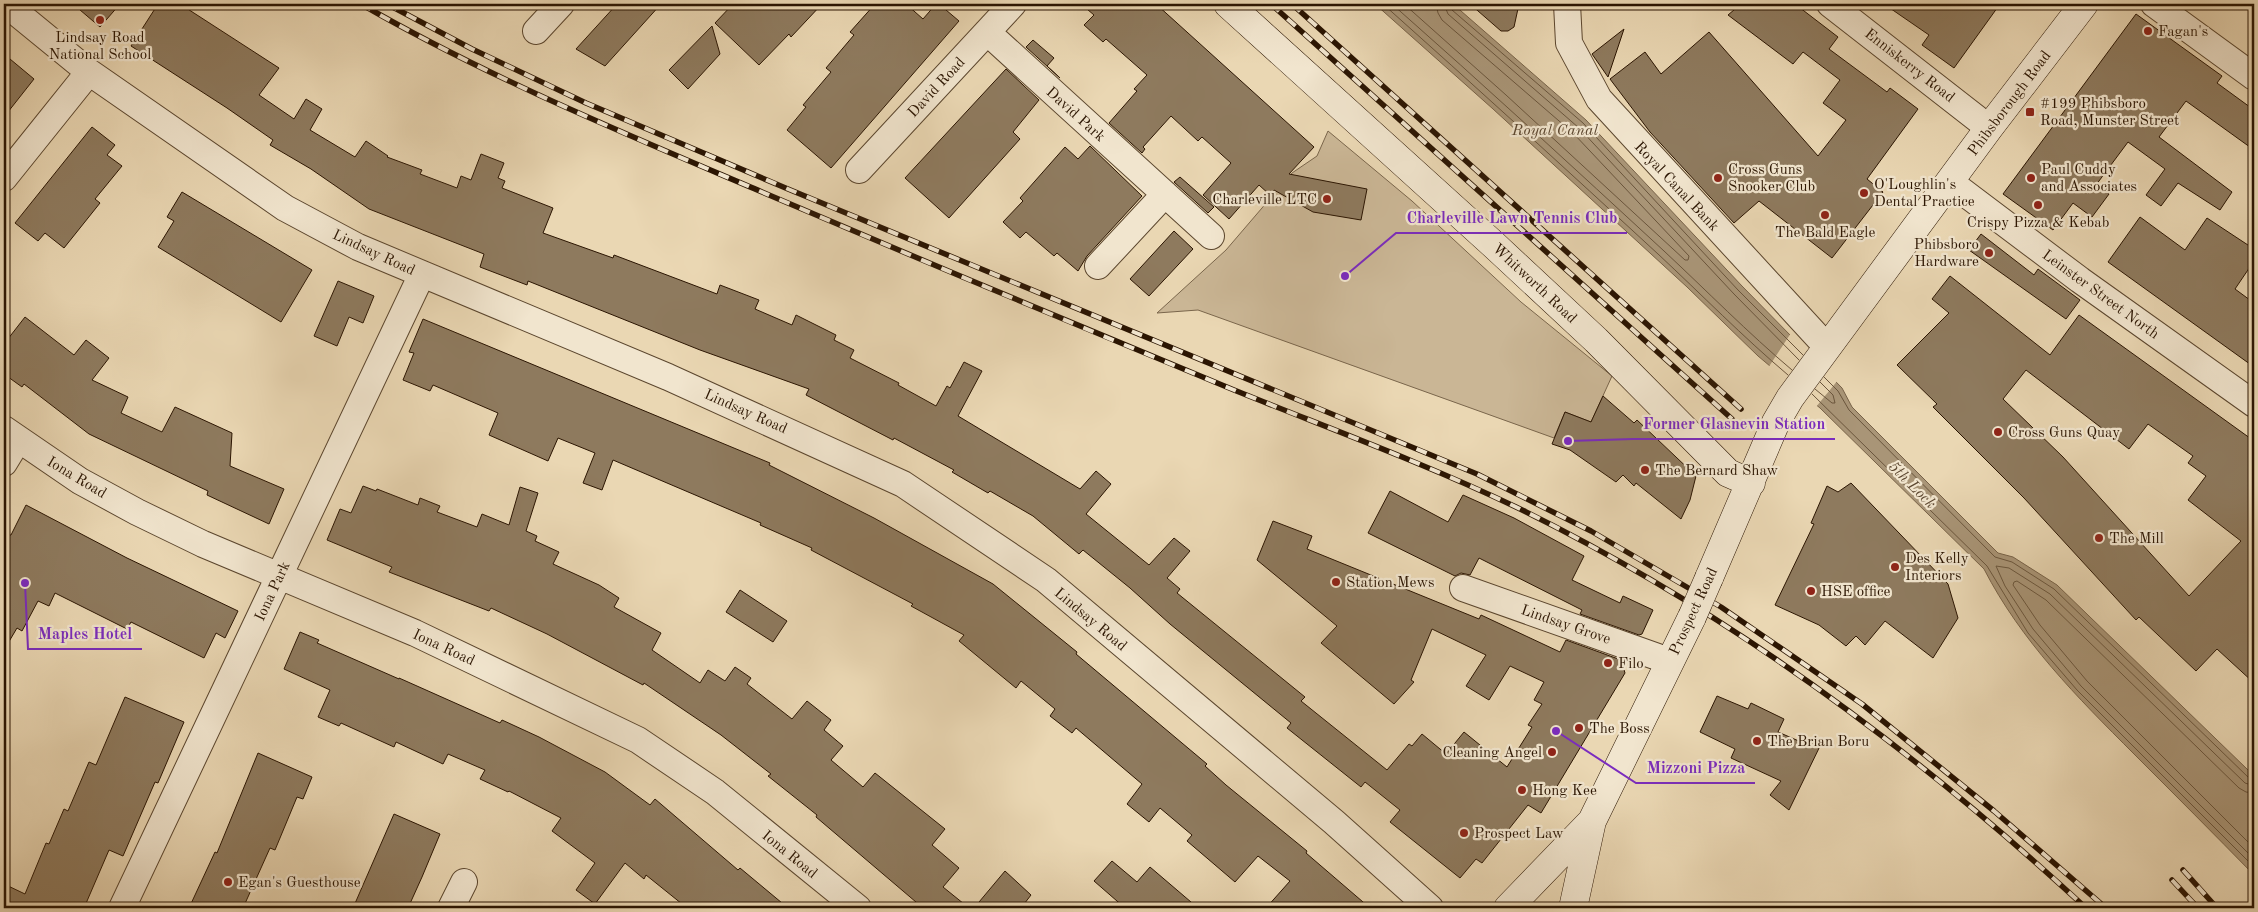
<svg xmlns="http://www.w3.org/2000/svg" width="2258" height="912" viewBox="0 0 2258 912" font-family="'Old Standard TT',serif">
	<rect width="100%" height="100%" fill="#ead7b3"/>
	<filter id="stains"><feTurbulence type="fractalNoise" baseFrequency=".004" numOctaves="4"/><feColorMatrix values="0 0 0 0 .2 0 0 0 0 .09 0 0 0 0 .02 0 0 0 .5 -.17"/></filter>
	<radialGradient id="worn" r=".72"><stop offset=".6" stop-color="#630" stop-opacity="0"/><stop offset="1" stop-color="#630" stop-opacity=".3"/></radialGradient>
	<!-- green -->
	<path fill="#cab695" stroke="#7a664c" d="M1328 131 1412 201 1521 302 1612 376 1591 422 1565 412 1554 438 1198 310 1157 313 1226 250 1292 173 1317 156Z"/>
	<!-- water -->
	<path fill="#a99577" stroke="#776248" d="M1375 4H1453L1586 120 1742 286 1842 388 1852 407 1998 553 2013 557 2057 585 2247 769 2254 776V875C2214 834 2174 794 2134 754 2077 697 2021 641 1984 569L1820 408 1758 356 1687 287 1493 109Z"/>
	<!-- pier -->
	<path fill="#ead7b3" d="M1791 333 1838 380 1816 407 1768 368Z"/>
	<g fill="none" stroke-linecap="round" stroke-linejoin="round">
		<!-- shore -->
		<path stroke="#6a553c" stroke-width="1" d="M1383 4C1475 86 1567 170 1658 254 1701 294 1743 337 1788 375
			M1392 4C1484 85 1574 168 1664 251 1707 291 1748 333 1792 370
			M1404 4 1506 95 1685 260H1688L1689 256 1573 133 1442 20 1438 13 1436 4
			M1444 4 1448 14 1579 128 1734 294 1799 360
			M1450 4 1452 10 1583 123 1738 290 1803 355
			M1824 377 1838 391 1849 410 1995 557 2012 562 2054 589 2249 778 2254 780
			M1815 389 1832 403H1835L1833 395 1820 382
			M1812 394 1987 566 2028 633 2077 690 2254 867
			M2254 786 2245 783 2050 594 2009 568 1996 566 2005 586 2033 629 2081 686 2254 859
			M2254 793 2246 792 2239 788 2046 600 2017 581 2014 582 2013 585 2040 625 2087 681 2254 848"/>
	</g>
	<!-- building -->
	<path fill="#8e7a5e" stroke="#2b1502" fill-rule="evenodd" d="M73 4H120L100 27Z
		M158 4H180L279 68 259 95 294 119 306 99 322 109 310 130 355 157 366 141 388 156 387 157 422 170 420 174 457 188 461 176 471 180 481 154 504 163 498 178 505 181 502 188 553 208 543 233 613 258 614 255 717 294 720 285 759 300 755 309 792 325 796 315 836 335 834 340 854 350 850 358 899 383 898 385 936 406 947 386 950 388 964 362 982 371 958 416 1080 489 1096 471 1111 484 1086 514 1149 565 1174 538 1190 551 1167 578 1180 589 1177 593 1305 697 1301 701 1387 770 1409 744 1412 746 1422 734 1446 754 1464 732 1507 767 1532 727 1528 725 1542 704 1534 700 1544 682 1510 666 1489 700 1466 686 1486 655 1432 629 1411 680 1414 682 1394 704 1321 643 1337 626 1257 560 1273 521 1312 536 1307 549 1479 619 1481 615 1560 652 1566 640 1621 660 1625 673 1541 813 1528 805 1482 863 1476 859 1460 878 1390 822 1400 810 1365 782 1361 787 1287 728 1291 723 1170 624 1130 588 1083 550 1079 554 1033 516 990 491 988 493 952 472 954 470 894 438 893 440 806 395 809 389 700 350 528 281 527 285 480 267 484 254 369 209 311 169 270 145 273 140 227 108 131 46Z
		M617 4H661L605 66 576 49Z
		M733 4H822L791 37 789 34 759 65 715 23Z
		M875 4H906L923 19 936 4H939L959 21 831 168 787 130 806 107 803 105 831 72 826 68 854 35 850 32Z
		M1081 4H1156L1314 147 1289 174 1367 189 1361 220 1313 212 1274 190 1270 195 1259 185 1229 219 1203 195 1231 163 1202 137 1198 141 1171 116 1143 147 1145 149 1142 153 1109 123 1137 91 1134 89 1147 75 1106 39 1103 42 1084 25 1094 15Z
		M1470 4H1519L1514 27 1508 31H1501Z
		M1741 4H1795L1838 37 1829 49 1887 92 1890 88 1918 109 1867 179 1883 192 1832 258 1759 201 1734 223 1650 132 1610 79 1645 52 1661 74 1709 32 1818 156 1846 120 1823 103 1840 80 1803 52 1793 64 1728 15Z
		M1884 4H2000L1954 68 1922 45 1929 35Z
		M2136 14 2222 76 2217 83 2254 110V150L2186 101 2159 137 2232 192 2220 210 2178 183 2161 206 2146 195 2165 169 2128 142 2096 185 2109 194 2092 217 2073 203 2053 230 2003 194Z
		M712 26 720 54 688 89 669 70Z
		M1624 29 1608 77 1592 54Z
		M1033 40 1054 58 1047 66 1060 78 1026 47Z
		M4 54 34 79 4 117Z
		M1006 69 1039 100 1013 132 1020 139 949 218 905 178Z
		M92 127 115 145 107 155 122 166 95 199 100 203 64 248 45 233 38 241 15 223Z
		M1090 146 1142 196 1087 256 1078 271 1057 253 1054 256 1026 232 1020 238 1003 222 1023 201 1020 198 1065 147 1078 159Z
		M1180 177 1214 207 1208 213 1174 182Z
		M182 192 312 270 281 322 158 247 174 221 167 217Z
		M2140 217 2185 250 2207 218 2254 249V261L2235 289 2254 303V367L2108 262Z
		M1174 231 1193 249 1149 296 1130 279Z
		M1981 234 2034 275 2038 269 2080 300 2066 319 1969 250Z
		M1950 276 2050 355 2079 315 2254 441V683L2217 649 2196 671 2139 617 2136 620 2024 498 1933 407 1937 404 1897 365 1949 313 1932 299ZM2026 370 2129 449 2148 424 2193 456 2188 463 2206 476 2188 500 2241 541 2189 596 2063 457 2003 399Z
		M338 281 374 296 363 323 349 317 337 346 314 336Z
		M25 317 74 355 86 340 109 358 92 380 128 397 121 413 162 432 175 407 232 433 230 466 284 489 269 524 207 495 208 491 89 434 24 384 22 387 4 374V344Z
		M423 319 770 463 769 465 874 518 993 584 1077 652 1076 654 1207 764 1205 766 1226 785 1307 851 1306 853 1370 908H1266L1290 881 1258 856 1235 882 1187 841 1192 835 1160 808 1149 822 1127 804 1142 784 1076 728 1072 733 1050 716 1055 709 1021 681 1016 688 959 641 964 635 911 606 913 604 811 550 812 548 760 525 761 523 613 460 602 490 583 483 595 453 558 438 548 461 489 435 498 413 433 385 430 391 403 380 414 353 409 352Z
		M1603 396 1634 423 1637 420 1696 476 1690 500 1681 519 1636 483 1634 486 1623 475 1616 482 1570 450 1552 444 1565 412 1591 422Z
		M1851 483 1948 584 1958 618 1933 658 1885 621 1865 645 1856 636 1846 646 1819 625 1775 605 1814 524 1811 523 1827 486 1838 492Z
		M363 486 376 491 377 489 418 505 420 498 440 506 437 512 477 527 482 514 509 525 520 487 538 493 526 531 537 536 535 541 559 552 553 564 599 585 619 598 614 607 661 633 652 650 700 683 708 670 725 681 735 667 751 678 747 684 792 719 807 701 831 720 824 730 843 746 831 760 863 787 875 773 945 829 932 845 959 868 943 887 969 908H923L816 817 817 815 768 776 771 774 721 735 644 683 643 685 547 634 491 608 489 611 389 572 392 567 327 540 340 509 351 513Z
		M1390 491 1448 522 1463 495 1514 518 1584 556 1572 580 1620 603 1623 596 1653 610 1642 634 1639 635 1580 614 1582 610 1479 558 1470 575 1461 573 1455 576 1368 533Z
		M26 505 127 558 238 611 225 638 216 633 204 658 131 622 127 629 55 593 49 606 38 601 22 631 17 628 4 650V535H11Z
		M740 590 787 621 773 642 726 612Z
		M300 632 319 640 317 643 399 679V678L500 723 502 720 539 737 605 772 650 805 655 799 738 870 740 868 788 908H687L646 875 644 879 625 863 595 904 576 890 595 863 552 831 561 818 509 791 508 792 480 779 485 770 448 754 443 764 396 742 394 747 341 723 339 726 318 717 330 690 284 669Z
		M1717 696 1748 709 1751 703 1784 719 1778 732 1808 745 1814 737 1822 742 1789 810 1770 795 1781 781 1731 758 1735 749 1700 732Z
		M125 697 184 722 158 783 155 782 123 856 109 850 84 908H4V884L25 894 46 843 49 844 64 809 68 811 89 762 96 765Z
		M258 753 312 777 303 799 297 797 275 850 270 848 243 908H189L215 852 217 853Z
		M394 814 440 834 422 877 408 908H353Z
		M1112 861 1137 882 1150 867 1198 908H1125L1094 881Z
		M1005 871 1031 895 1021 908H974Z"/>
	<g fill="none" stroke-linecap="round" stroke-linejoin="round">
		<!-- street casing -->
		<g stroke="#5b462e" stroke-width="28">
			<path id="street" d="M6 4 89 72 285 208 358 247 668 377 903 484 1046 580 1334 822 1430 908
				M1567 4 1569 43 1599 99 1827 347
				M1830 4 1989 128
				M2154 4 2254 77
				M536 31 561 4
				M987 32 1211 236
				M859 170 1013 4
				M4 178 89 72
				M1950 182 2080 280 2254 404
				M1098 266 1165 194
				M4 429 80 481 137 512 203 544 415 633 638 740 715 792 858 908
				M4 463 18 440
				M1463 588 1669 661
				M122 908 422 274
				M451 908 464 882"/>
		</g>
		<!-- secondary casing -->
		<g stroke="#2b1502" stroke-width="29">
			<path id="secondary" d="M1228 4 1494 245 1596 340 1728 473 1751 483
				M1709 578 1776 422 1790 398 1989 128 2084 4
				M1508 908 1592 821
				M1573 908 1592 821 1692 617"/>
		</g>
		<!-- street -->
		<use href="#street" stroke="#f1e5ce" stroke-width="26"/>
		<!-- secondary -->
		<use href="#secondary" stroke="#f1e5ce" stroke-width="28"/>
		<!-- rail casing -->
		<g stroke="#2b1502" stroke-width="5.5">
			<path id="rail" d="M361 4C489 78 626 134 762 192 919 259 1076 325 1234 390 1328 428 1424 463 1516 507 1723 608 1917 752 2086 908
				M387 4 472 49 586 103 788 189 1477 474 1591 531 1721 607 1862 704 1994 811 2106 908
				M1271 4 1732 419
				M1292 4 1741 409
				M2183 870 2217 908
				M2172 880 2198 908"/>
		</g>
		<!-- rail -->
		<use href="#rail" stroke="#f1e5ce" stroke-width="4" stroke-dasharray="11" stroke-linecap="butt"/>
		<!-- secondary-bridge casing -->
		<g stroke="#2b1502" stroke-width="29" stroke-linecap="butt">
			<path id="secondary-bridge" d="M1692 617 1709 578"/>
		</g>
		<!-- secondary-bridge -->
		<use href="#secondary-bridge" stroke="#f1e5ce" stroke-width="28"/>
	</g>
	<!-- markers -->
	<g fill="#8f2418" stroke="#f1e5ce" stroke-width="2">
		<circle cx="100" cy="20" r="5"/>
		<circle cx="2148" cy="31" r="5"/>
		<rect x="2025" y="107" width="10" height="10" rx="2.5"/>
		<circle cx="1718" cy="178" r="5"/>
		<circle cx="2031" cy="178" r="5"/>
		<circle cx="1864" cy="193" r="5"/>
		<circle cx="1327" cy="199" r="5"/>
		<circle cx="2038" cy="205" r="5"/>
		<circle cx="1825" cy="215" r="5"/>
		<circle cx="1989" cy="253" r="5"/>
		<circle cx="1998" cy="432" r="5"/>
		<circle cx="1645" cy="470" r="5"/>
		<circle cx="2099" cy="538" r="5"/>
		<circle cx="1895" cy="567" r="5"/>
		<circle cx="1336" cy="582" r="5"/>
		<circle cx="1811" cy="591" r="5"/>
		<circle cx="1608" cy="663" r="5"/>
		<circle cx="1579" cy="728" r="5"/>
		<circle cx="1757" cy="741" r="5"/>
		<circle cx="1552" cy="752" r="5"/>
		<circle cx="1522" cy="790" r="5"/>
		<circle cx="1464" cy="833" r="5"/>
		<circle cx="228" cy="882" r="5"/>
	</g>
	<g text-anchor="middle" stroke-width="4.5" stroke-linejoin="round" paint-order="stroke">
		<!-- poi labels -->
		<g font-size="15" fill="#2b1502" stroke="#f1e5ce" text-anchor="start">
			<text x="2158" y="36">Fagan's</text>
			<text x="100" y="42" text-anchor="middle">Lindsay Road<tspan x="100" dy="17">National School</tspan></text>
			<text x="2040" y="108">#199 Phibsboro<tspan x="2040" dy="17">Road, Munster Street</tspan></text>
			<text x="1728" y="174">Cross Guns<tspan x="1728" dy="17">Snooker Club</tspan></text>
			<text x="2041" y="174">Paul Cuddy<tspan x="2041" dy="17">and Associates</tspan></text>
			<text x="1874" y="189">O'Loughlin's<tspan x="1874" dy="17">Dental Practice</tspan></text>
			<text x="1317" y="204" text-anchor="end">Charleville LTC</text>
			<text x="2038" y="227" text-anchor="middle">Crispy Pizza &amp; Kebab</text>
			<text x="1825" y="237" text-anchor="middle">The Bald Eagle</text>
			<text x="1979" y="249" text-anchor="end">Phibsboro<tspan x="1979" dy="17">Hardware</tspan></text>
			<text x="2008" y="437">Cross Guns Quay</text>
			<text x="1655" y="475">The Bernard Shaw</text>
			<text x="2109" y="543">The Mill</text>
			<text x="1905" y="563">Des Kelly<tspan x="1905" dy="17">Interiors</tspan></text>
			<text x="1346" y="587">Station Mews</text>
			<text x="1821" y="596">HSE office</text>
			<text x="1618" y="668">Filo</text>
			<text x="1589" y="733">The Boss</text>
			<text x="1767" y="746">The Brian Boru</text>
			<text x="1542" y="757" text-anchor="end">Cleaning Angel</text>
			<text x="1532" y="795">Hong Kee</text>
			<text x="1474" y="838">Prospect Law</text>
			<text x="238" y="887">Egan's Guesthouse</text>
		</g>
		<!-- street labels -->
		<g font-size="15" fill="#2b1502" stroke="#f1e5ce">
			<text transform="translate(1910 65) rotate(38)" y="5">Enniskerry Road</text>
			<text transform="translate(936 87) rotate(-47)" y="5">David Road</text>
			<text transform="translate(2009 103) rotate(-53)" y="5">Phibsborough Road</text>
			<text transform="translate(1076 114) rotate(42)" y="5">David Park</text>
			<text transform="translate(1677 186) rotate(47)" y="5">Royal Canal Bank</text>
			<text transform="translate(374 252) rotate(25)" y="5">Lindsay Road</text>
			<text transform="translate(1535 283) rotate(43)" y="5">Whitworth Road</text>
			<text transform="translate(2101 294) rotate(36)" y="5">Leinster Street North</text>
			<text transform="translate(746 411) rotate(24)" y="5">Lindsay Road</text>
			<text transform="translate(77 477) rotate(31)" y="5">Iona Road</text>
			<text transform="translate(272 591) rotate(-65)" y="5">Iona Park</text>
			<text transform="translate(1693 611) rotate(-65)" y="5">Prospect Road</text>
			<text transform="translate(1091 619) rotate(40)" y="5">Lindsay Road</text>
			<text transform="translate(1566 624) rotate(19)" y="5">Lindsay Grove</text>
			<text transform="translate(444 647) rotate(25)" y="5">Iona Road</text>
			<text transform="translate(790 854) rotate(39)" y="5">Iona Road</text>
		</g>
		<!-- water labels -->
		<g font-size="16" font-style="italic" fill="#5d4831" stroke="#f1e5ce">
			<text x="1555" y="135">Royal Canal</text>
			<text transform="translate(1913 484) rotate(45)" y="6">5th Lock</text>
		</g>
	</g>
	<!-- callouts -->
	<path fill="none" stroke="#7b2cbf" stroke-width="2" d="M1345 276L1396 233H1627M1568 441L1633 439H1835M25 583L28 649H142M1556 731L1636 783H1755"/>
	<g fill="#7b2cbf" stroke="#f1e5ce" stroke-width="2">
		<circle cx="1345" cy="276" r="5"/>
		<circle cx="1568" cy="441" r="5"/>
		<circle cx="25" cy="583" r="5"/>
		<circle cx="1556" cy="731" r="5"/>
	</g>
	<g font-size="16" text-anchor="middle" font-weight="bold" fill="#7b2cbf" stroke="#f1e5ce" stroke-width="4.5" stroke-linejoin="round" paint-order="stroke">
		<text x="1512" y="223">Charleville Lawn Tennis Club</text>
		<text x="1734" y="429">Former Glasnevin Station</text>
		<text x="85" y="639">Maples Hotel</text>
		<text x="1696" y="773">Mizzoni Pizza</text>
	</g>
	<!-- margin -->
	<rect width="2258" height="912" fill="none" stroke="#ead7b3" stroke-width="20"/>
	<rect x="5" y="5" width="2248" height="902" fill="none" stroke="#2b1502" stroke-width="2.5"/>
	<rect x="10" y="10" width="2238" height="892" fill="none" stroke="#2b1502"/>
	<rect width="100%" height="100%" filter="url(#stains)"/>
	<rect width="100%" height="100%" fill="url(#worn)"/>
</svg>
